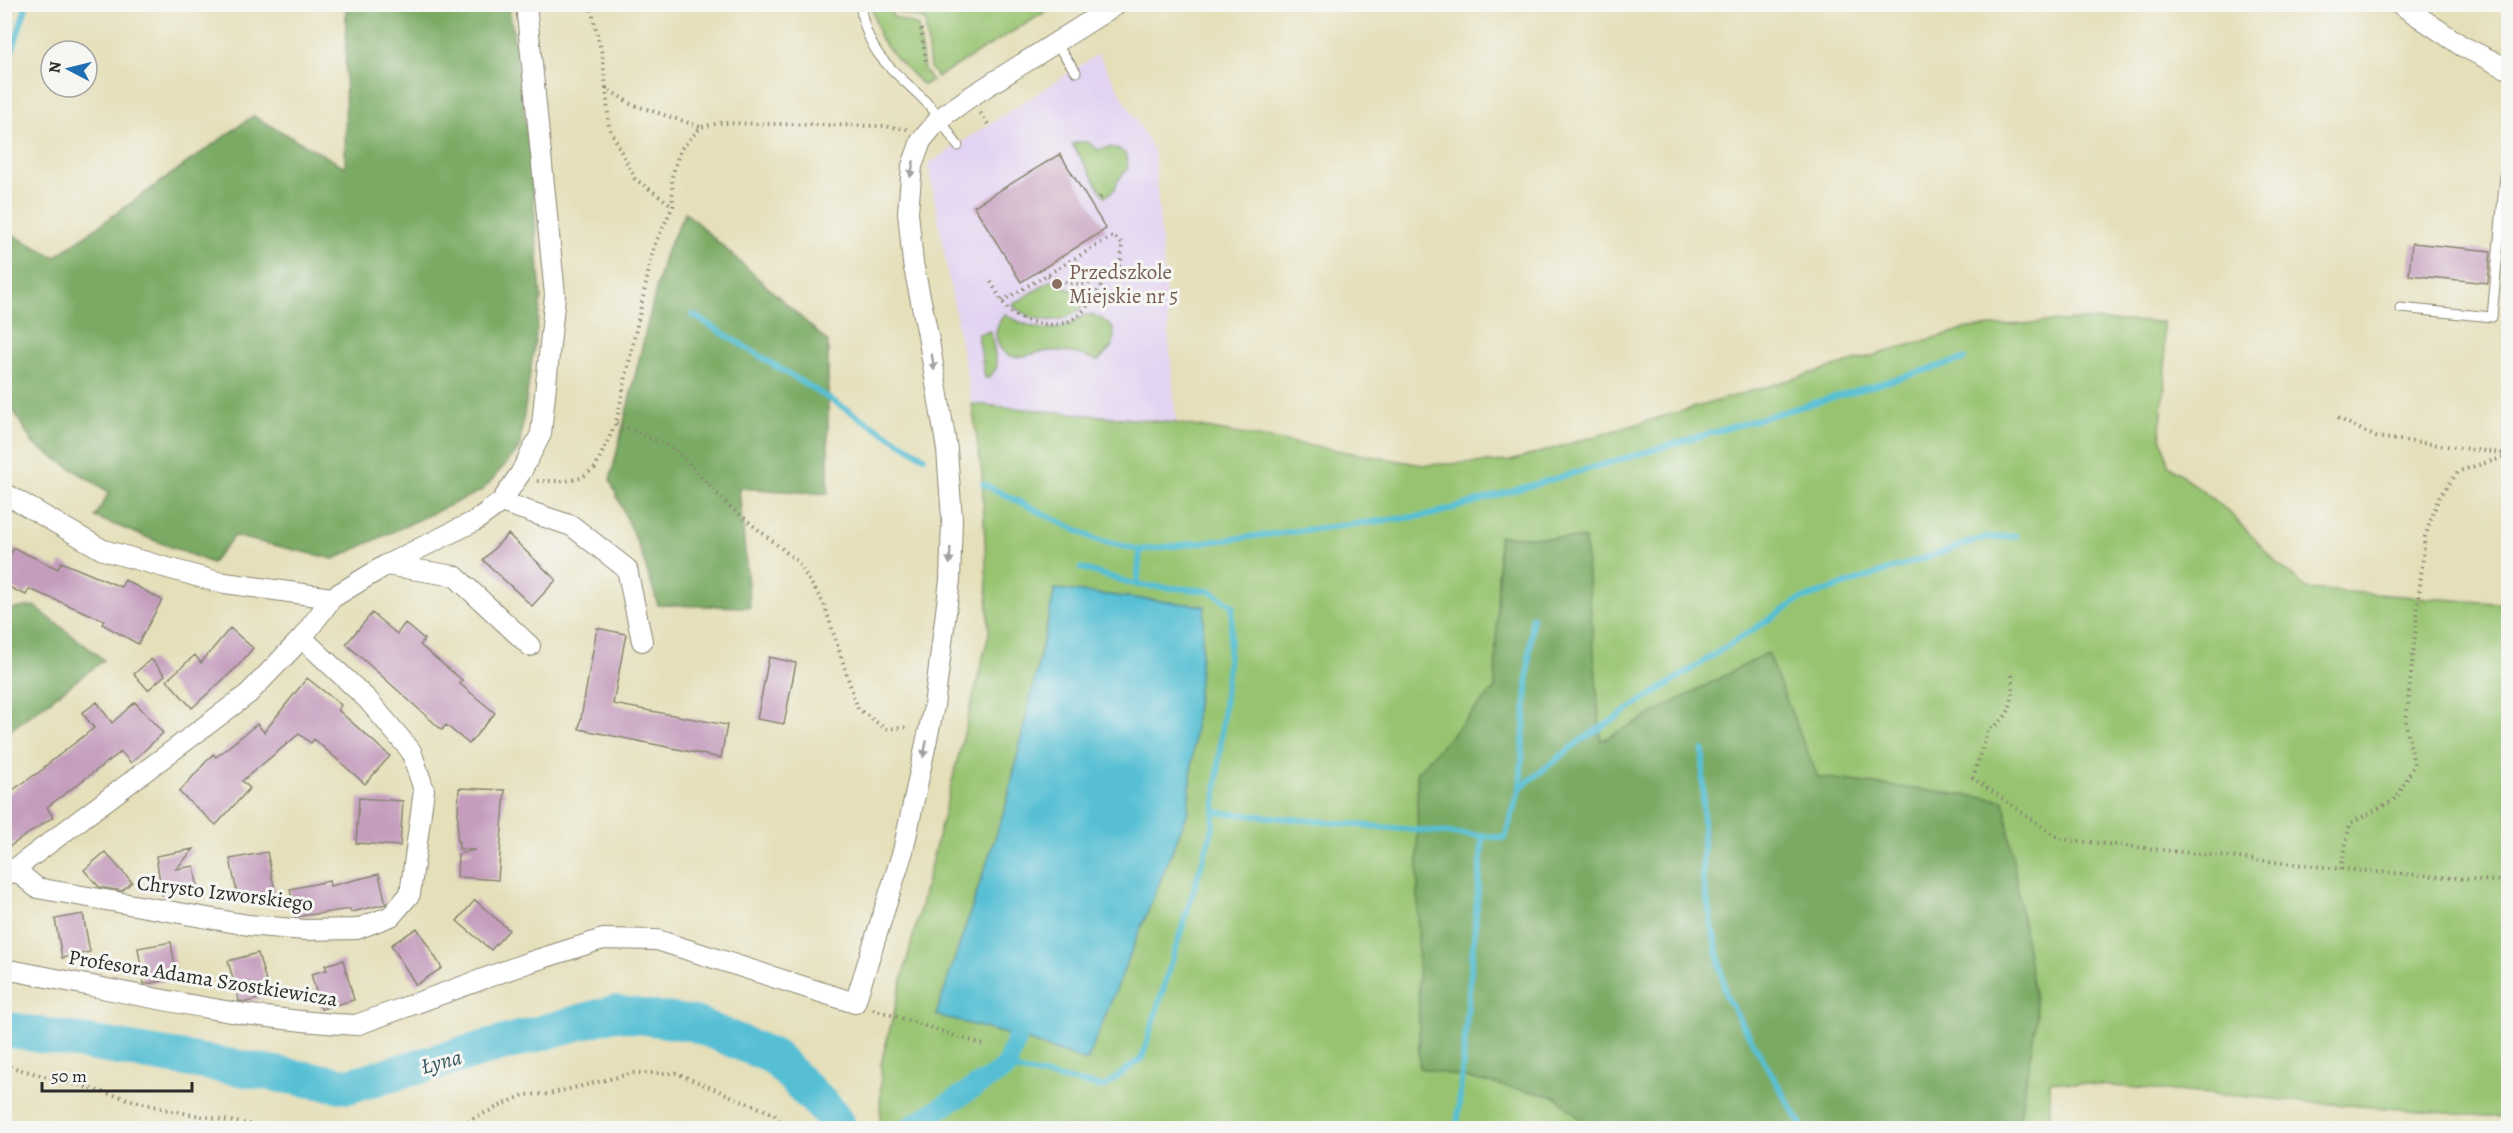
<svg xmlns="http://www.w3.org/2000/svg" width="2513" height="1133" viewBox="0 0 2513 1133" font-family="Alegreya,serif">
	<rect width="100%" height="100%" fill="#f6f6f2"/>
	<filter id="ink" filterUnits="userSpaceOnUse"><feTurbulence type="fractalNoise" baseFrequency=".0167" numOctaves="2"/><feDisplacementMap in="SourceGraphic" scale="12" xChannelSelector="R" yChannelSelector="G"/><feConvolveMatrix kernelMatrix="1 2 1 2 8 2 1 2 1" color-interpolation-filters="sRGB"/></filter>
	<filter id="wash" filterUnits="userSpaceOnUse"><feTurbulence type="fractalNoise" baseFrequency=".008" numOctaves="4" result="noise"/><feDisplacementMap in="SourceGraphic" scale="24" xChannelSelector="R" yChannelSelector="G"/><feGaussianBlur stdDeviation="1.35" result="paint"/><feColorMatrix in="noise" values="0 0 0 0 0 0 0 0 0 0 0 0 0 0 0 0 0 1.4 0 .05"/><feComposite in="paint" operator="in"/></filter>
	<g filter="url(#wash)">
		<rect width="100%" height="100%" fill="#e5dfba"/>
		<!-- built -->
		<path fill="#e3d3f2" d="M1098 54 1154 151 1176 423 972 404 928 164Z"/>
		<!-- green -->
		<path fill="#98c471" stroke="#62784e" stroke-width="1.5" fill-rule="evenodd" d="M871 5H890L892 16 918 26 924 70 932 81 923 85 896 58 880 38Z
			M925 5V4L1057 5 937 77 930 68 925 20 898 12 897 5H909L910 7Z
			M1079 142H1088L1098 150C1109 146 1118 146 1126 155L1128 169 1118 180 1115 189 1105 197 1072 144Z
			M1052 280 1068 289 1090 294C1087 299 1083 306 1079 310 1059 327 1029 321 1012 305Z
			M1005 314C1025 327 1051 335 1073 323 1077 321 1081 316 1085 315 1096 312 1108 323 1114 330L1113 345 1098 361C1084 355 1067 351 1052 351 1034 350 1008 369 998 343 993 331 998 323 1005 314Z
			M2074 320 2163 322 2166 375 2160 431 2168 464 2229 512 2277 563 2308 589 2508 604V1118L2050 1081V1128H880L881 1064 989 634 982 475 972 404 1176 423 1423 465 1510 461 1968 328ZM1055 590 1205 606 1087 1061 1017 1037 1007 802Z
			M991 331 997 367 989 378H985L978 334Z"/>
		<!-- forest -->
		<path fill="#7aaa63" stroke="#526a47" stroke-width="1.5" d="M346 5H509L531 163 541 299 519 449 483 490 334 559 234 536 212 563 95 517 109 492 33 444 5 396V231L55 257 253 116 345 167Z
			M685 212 828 342V494L739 488 750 607 658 605 641 552 610 480 664 256Z
			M1499 536 1585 539 1601 741 1767 653 1818 777 2004 800 2037 1015 2018 1128H1590L1556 1097 1419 1068 1417 772 1495 688Z
			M34 606 104 660 5 734V610Z"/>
		<!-- water -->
		<path fill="#57bfd4" stroke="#417580" stroke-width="1.5" d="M1055 589 1205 606 1188 812 1087 1061 1017 1037 936 1015 1007 802Z"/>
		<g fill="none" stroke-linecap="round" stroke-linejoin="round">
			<!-- stream -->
			<path stroke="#57bfd4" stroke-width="6" d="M4 77 27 4
				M693 315 924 457
				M983 484 1097 540 1140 550 1430 515 1964 359
				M1137 585 1140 550
				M1703 750V880L1726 996 1803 1128
				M1520 788 1580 741 1799 600 1984 538 2016 536
				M1214 812 1505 838 1520 788 1532 617
				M1006 1068 1104 1087 1142 1058 1213 827 1233 606 1210 591 1137 585 1081 568
				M165 1125 167 1128
				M1457 1128 1483 835"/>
			<!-- canal -->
			<path stroke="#57bfd4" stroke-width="21" d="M908 1128 1006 1068 1017 1037"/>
			<!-- river -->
			<path stroke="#57bfd4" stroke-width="36" d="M4 1029 348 1086 614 1013 695 1024 774 1057 830 1113 839 1128"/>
		</g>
		<g id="blocks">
			<!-- building -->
			<path fill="#c49dbd" d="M1060 154 1106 229 1021 282 974 206Z
				M2412 243 2491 251 2488 283 2409 275Z
				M508 534 556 580 532 606 483 560Z
				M14 548 58 569 61 562 121 587 125 580 162 600 138 644 102 624 104 620 29 589 26 595 4 585V567Z
				M372 613 397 634 405 623 424 639 420 645 462 680 459 683 495 713 469 744 446 725 442 730 346 644Z
				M230 628 253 648 238 666 192 708 167 680 195 655 201 663Z
				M597 628 626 634 613 704 727 725 721 758 579 729Z
				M769 657 796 663 784 724 757 719Z
				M151 659 165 675 148 690 134 674Z
				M307 678 341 705 338 710 390 756 365 784 314 739 311 743 299 734 242 781 250 788 216 825 179 792 213 754 216 757 257 724 264 732Z
				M97 702 112 723 135 702 163 733 131 763 121 752 47 807 53 817 4 850V796L45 768 44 767 94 728 82 713Z
				M459 788 505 790 498 880 457 877 458 854 475 850 459 849V842H457Z
				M359 798 403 801 400 846 356 843Z
				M194 849 176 869 194 866 198 889 162 895 156 856Z
				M105 852 132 882 122 891 99 887 84 870Z
				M267 852 275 891 238 898 230 859Z
				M379 874 386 904 351 912 350 909 295 917 290 889 329 881 330 886Z
				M475 900 509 930 491 950 457 921Z
				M83 914 90 952 62 958 55 919Z
				M417 928 442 968 416 985 391 945Z
				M171 942 177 979 144 984 138 948Z
				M258 953 270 996 247 1002 239 1001 228 961Z
				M343 960 354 1000 321 1009 311 974 327 970 325 965Z"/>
		</g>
	</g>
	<g filter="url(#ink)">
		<use href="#blocks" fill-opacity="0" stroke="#888572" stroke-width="1.5"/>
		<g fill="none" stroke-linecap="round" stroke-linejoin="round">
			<!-- service casing -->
			<g stroke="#888572" stroke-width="11">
				<path id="service" d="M860 4C869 66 900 70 935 112 943 122 950 135 958 146
					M1056 44 1076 72
					M2400 308 2492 317 2508 142"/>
			</g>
			<!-- minor casing -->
			<g stroke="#888572" stroke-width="22">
				<path id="minor" d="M2400 4 2462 46 2508 69
					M4 493 103 550 218 582 332 598
					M501 502 572 526 627 569 642 641
					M386 565 455 576 530 646
					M15 870 37 888 248 925 304 930 357 929 391 916 410 894 424 790 411 751 368 700 302 638
					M4 877 248 694 302 638 332 598 386 565 475 521 501 502 520 474 541 434 555 295 526 4
					M4 969C120 990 238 1020 356 1025L527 963 603 939 657 940 855 1003 903 851 934 706 950 580 952 519 947 450 928 335 913 263 908 212 912 166 921 141 939 119 970 97 1117 4"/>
			</g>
			<!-- path -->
			<path stroke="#888572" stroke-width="4" stroke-dasharray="1.5 4.5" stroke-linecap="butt" d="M590 4 602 54 606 88 631 104 701 127
				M921 29 922 36
				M923 41 924 48
				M925 53 926 62
				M606 88 609 127 635 179 673 206
				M980 113 990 127
				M1100 198 1102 196
				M991 282C997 292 1003 306 1012 313 1025 324 1057 328 1071 320 1086 312 1097 294 1104 280
				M1002 301 1113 236 1122 243 1121 264C1097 288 1077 289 1047 275
				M2338 418 2376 437 2508 454
				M616 423 675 449 728 505 797 561 824 604 858 709 886 729 910 727
				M537 481H565L581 478 595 468 616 423 654 246 673 206 672 177 680 150 701 127 720 123 882 126 907 129
				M2012 675C2014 700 2012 718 1988 730L1973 778 2060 839 2341 869 2508 882
				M2341 869 2350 824 2397 798 2414 765 2406 723 2425 537 2439 497 2459 471 2508 456
				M873 1009 987 1046
				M4 1065 172 1111 270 1128
				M432 1128 463 1123 524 1095 549 1094 634 1073H676L774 1114 784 1128"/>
			<!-- service -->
			<use href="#service" stroke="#fff" stroke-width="9"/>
			<!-- minor -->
			<use href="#minor" stroke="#fff" stroke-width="20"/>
		</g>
		<!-- one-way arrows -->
		<defs><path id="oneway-solid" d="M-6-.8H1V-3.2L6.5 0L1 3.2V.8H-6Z" transform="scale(1.5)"/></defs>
		<g fill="#a0a0a0">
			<use href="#oneway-solid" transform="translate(912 169) rotate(102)"/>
			<use href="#oneway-solid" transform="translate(933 362) rotate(81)"/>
			<use href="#oneway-solid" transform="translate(950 556) rotate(92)"/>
			<use href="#oneway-solid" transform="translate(925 749) rotate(102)"/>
		</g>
	</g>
	<!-- markers -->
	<circle fill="#8d6e63" stroke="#f6f6f2" stroke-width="2" cx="1057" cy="284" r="6"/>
	<g text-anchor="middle" stroke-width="6" stroke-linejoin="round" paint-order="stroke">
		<!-- education labels -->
		<g font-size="21" fill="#785e54" stroke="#f6f6f2" text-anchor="start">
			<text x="1069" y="279">Przedszkole<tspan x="1069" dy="24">Miejskie nr 5</tspan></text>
		</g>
		<!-- street labels -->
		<g font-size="21" fill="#2b2b2b" stroke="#f6f6f2">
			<text transform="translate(225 893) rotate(7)" y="7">Chrysto Izworskiego</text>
			<text transform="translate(203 978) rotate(9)" y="7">Profesora Adama Szostkiewicza</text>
		</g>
		<!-- water labels -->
		<g font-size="22" font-style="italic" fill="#38575e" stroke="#f6f6f2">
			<text transform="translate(441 1061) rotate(-15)" y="8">Łyna</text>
		</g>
	</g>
	<!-- margin -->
	<rect width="2513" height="1133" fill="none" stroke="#f6f6f2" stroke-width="24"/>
	<!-- north arrow -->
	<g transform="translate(69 69) rotate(277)"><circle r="28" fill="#f6f6f2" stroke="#a5a5a2" stroke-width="1.5"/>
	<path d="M0-4.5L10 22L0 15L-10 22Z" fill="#1f6fb2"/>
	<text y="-9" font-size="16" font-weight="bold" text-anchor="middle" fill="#2b2b2b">N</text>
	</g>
	<!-- scale -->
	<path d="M42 1082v9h150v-9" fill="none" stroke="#2b2b2b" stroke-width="3"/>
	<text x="51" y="1082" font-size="18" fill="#2b2b2b" stroke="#f6f6f2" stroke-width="4.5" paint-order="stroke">50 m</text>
</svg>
